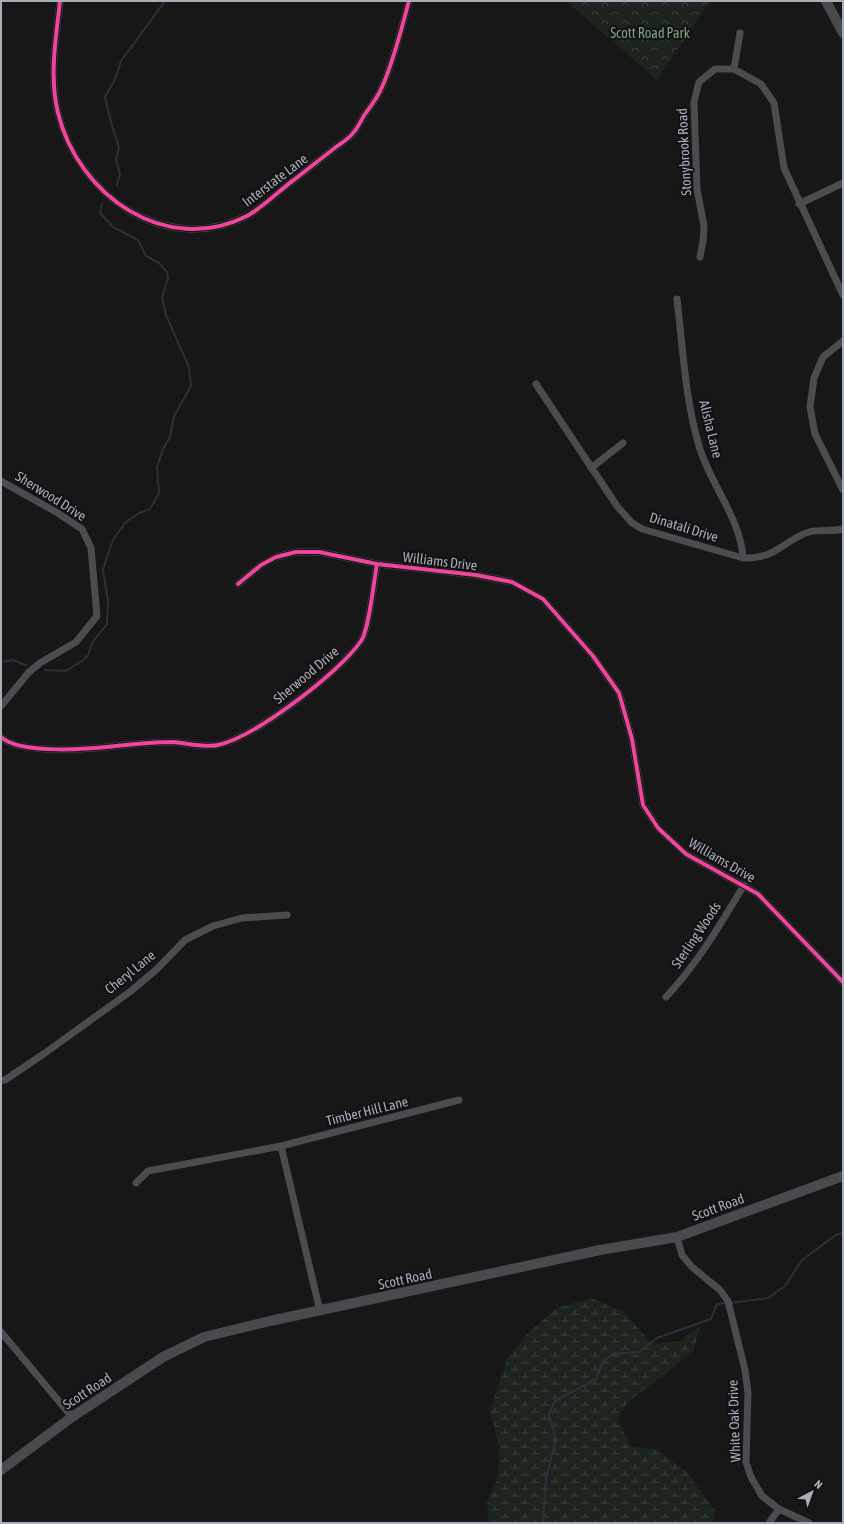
<svg xmlns="http://www.w3.org/2000/svg" width="844" height="1524" viewBox="0 0 844 1524" font-family="'Asap Condensed',sans-serif">
	<defs>
		<pattern id="wetland-marsh" width="20" height="14" patternUnits="userSpaceOnUse"><rect width="20" height="14" fill="#1d241e"/><path d="M1 5h8M5 5V1M11 12h8M15 12V8" fill="none" stroke="#3b413d"/></pattern>
		<pattern id="park-crowns" width="20" height="18" patternUnits="userSpaceOnUse"><rect width="20" height="18" fill="#1d241e"/><path d="M2 6a3 3 0 1 1 6 0M12 15a3 3 0 1 1 6 0" fill="none" stroke="#3b413d"/></pattern>
	</defs>
	<rect width="100%" height="100%" fill="#171717"/>
	<!-- wetland -->
	<path fill="url(#wetland-marsh)" d="M591 1298 624 1312 651 1343 679 1342 701 1325 693 1352 628 1402 617 1419 631 1446 658 1450 687 1472 715 1511 713 1523H489L487 1503 498 1476 499 1445 490 1412 507 1358 527 1334 557 1308Z"/>
	<!-- park -->
	<path fill="url(#park-crowns)" d="M566 1H710L657 80Z"/>
	<g fill="none" stroke-linecap="round" stroke-linejoin="round">
		<!-- stream -->
		<path stroke="#2a3239" stroke-width="2" d="M117 185 120 174 116 160 119 147 112 126 105 97 115 79 121 61 165 1
			M1 662 13 660 26 665
			M45 670 66 671 83 660 88 655 92 643 107 624 108 601 103 570 107 557 114 538 125 523 139 513 150 509 159 493 157 467 163 449 170 437 174 416 191 386 189 367 166 315 162 298 168 278 167 272 159 263 146 256 138 240 113 227 100 213 102 204
			M731 1303 768 1298 785 1286 802 1260 836 1235 843 1233
			M543 1523 546 1478 556 1440 549 1415 555 1401 596 1379 603 1362 612 1354 639 1352 657 1338 711 1319 717 1304 726 1303"/>
		<!-- minor -->
		<path stroke="#4b4c50" stroke-width="7" d="M60 1C56 38 49 76 58 113 78 195 165 257 247 216 261 209 281 189 295 179 309 168 322 158 336 147 341 143 349 139 353 133 358 128 361 120 365 114 371 106 378 97 382 87 394 60 401 30 409 1
			M734 69 740 33
			M799 204 843 183
			M700 257 703 241 704 226 697 189 694 102 699 82 715 69H734L761 84 774 103 784 168 843 295
			M677 299C683 348 685 399 699 446 710 484 741 519 743 558
			M843 341 823 357 814 378 810 407 815 434 843 490
			M536 384 617 506 631 522 642 529 743 558C753 558 764 557 773 552 785 546 795 536 809 532 818 529 832 532 843 529
			M591 468 623 443
			M1 481 56 512 82 529 91 548 97 616 76 642 40 663 29 672 1 706
			M238 584 261 565 276 557 296 552H319L377 564 476 575 512 582 543 599 593 656 619 693 632 739 643 805 658 828 686 854 758 894 843 982
			M1 737C20 755 90 749 116 746 135 744 154 742 173 742 186 743 206 748 218 745 255 737 340 672 361 641 369 630 374 580 377 564
			M666 997C698 963 720 925 744 885
			M1 1080H5L45 1053 131 991 157 969 185 940 213 926 242 918 287 915
			M281 1146 320 1311
			M136 1183 148 1171 281 1146 459 1100
			M677 1237 682 1255 692 1267 720 1290 728 1301 745 1370 748 1393 746 1462 751 1477 762 1496 779 1509 809 1523
			M1 1332 72 1417
			M769 1523 779 1509"/>
		<!-- secondary -->
		<path stroke="#4a4a4e" stroke-width="10" d="M826 1 843 33
			M1 1470 72 1417 163 1357 204 1337 270 1321 600 1250 677 1237 843 1176"/>
		<!-- cycleway casing -->
		<g stroke="#111113" stroke-width="6">
			<path id="cycleway" d="M60 1C56 38 49 76 58 113 78 195 165 257 247 216 261 209 281 189 295 179 309 168 322 158 336 147 341 143 349 139 353 133 358 128 361 120 365 114 371 106 378 97 382 87 394 60 401 30 409 1
				M238 584 261 565 276 557 296 552H319L377 564 476 575 512 582 543 599 593 656 619 693 632 739 643 805 658 828 686 854 758 894 843 982
				M1 737C20 755 90 749 116 746 135 744 154 742 173 742 186 743 206 748 218 745 255 737 340 672 361 641 369 630 374 580 377 564"/>
		</g>
		<!-- cycleway -->
		<use href="#cycleway" stroke="#ed469a" stroke-width="4"/>
	</g>
	<g text-anchor="middle" stroke-width="4" stroke-linejoin="round" paint-order="stroke">
		<!-- park labels -->
		<g font-size="14" fill="#7fa381" stroke="#111113">
			<text x="650" y="38">Scott Road Park</text>
		</g>
		<!-- street labels -->
		<g font-size="14" fill="#a8adb8" stroke="#111113">
			<text transform="translate(684 152) rotate(-93)" y="5">Stonybrook Road</text>
			<text transform="translate(275 180) rotate(-37)" y="5">Interstate Lane</text>
			<text transform="translate(711 429) rotate(76)" y="5">Alisha Lane</text>
			<text transform="translate(51 496) rotate(32)" y="5">Sherwood Drive</text>
			<text transform="translate(684 527) rotate(17)" y="5">Dinatali Drive</text>
			<text transform="translate(440 561) rotate(7)" y="5">Williams Drive</text>
			<text transform="translate(306 675) rotate(-40)" y="5">Sherwood Drive</text>
			<text transform="translate(722 860) rotate(30)" y="5">Williams Drive</text>
			<text transform="translate(696 935) rotate(-56)" y="5">Sterling Woods</text>
			<text transform="translate(130 972) rotate(-39)" y="5">Cheryl Lane</text>
			<text transform="translate(367 1111) rotate(-14)" y="5">Timber Hill Lane</text>
			<text transform="translate(718 1207) rotate(-20)" y="5">Scott Road</text>
			<text transform="translate(405 1279) rotate(-12)" y="5">Scott Road</text>
			<text transform="translate(87 1391) rotate(-33)" y="5">Scott Road</text>
			<text transform="translate(734 1421) rotate(-92)" y="5">White Oak Drive</text>
		</g>
	</g>
	<!-- border -->
	<rect width="844" height="1524" fill="none" stroke="#a8adb8" stroke-width="4"/>
	<!-- north arrow -->
	<g transform="translate(812 1492) rotate(41)" stroke="#111113" stroke-width="3" paint-order="stroke">
	<path d="M0-3L7 15L0 10L-7 15Z" fill="#a8adb8"/>
	<text y="-6" font-size="11" font-weight="bold" text-anchor="middle" fill="#a8adb8">N</text>
	</g>
</svg>
